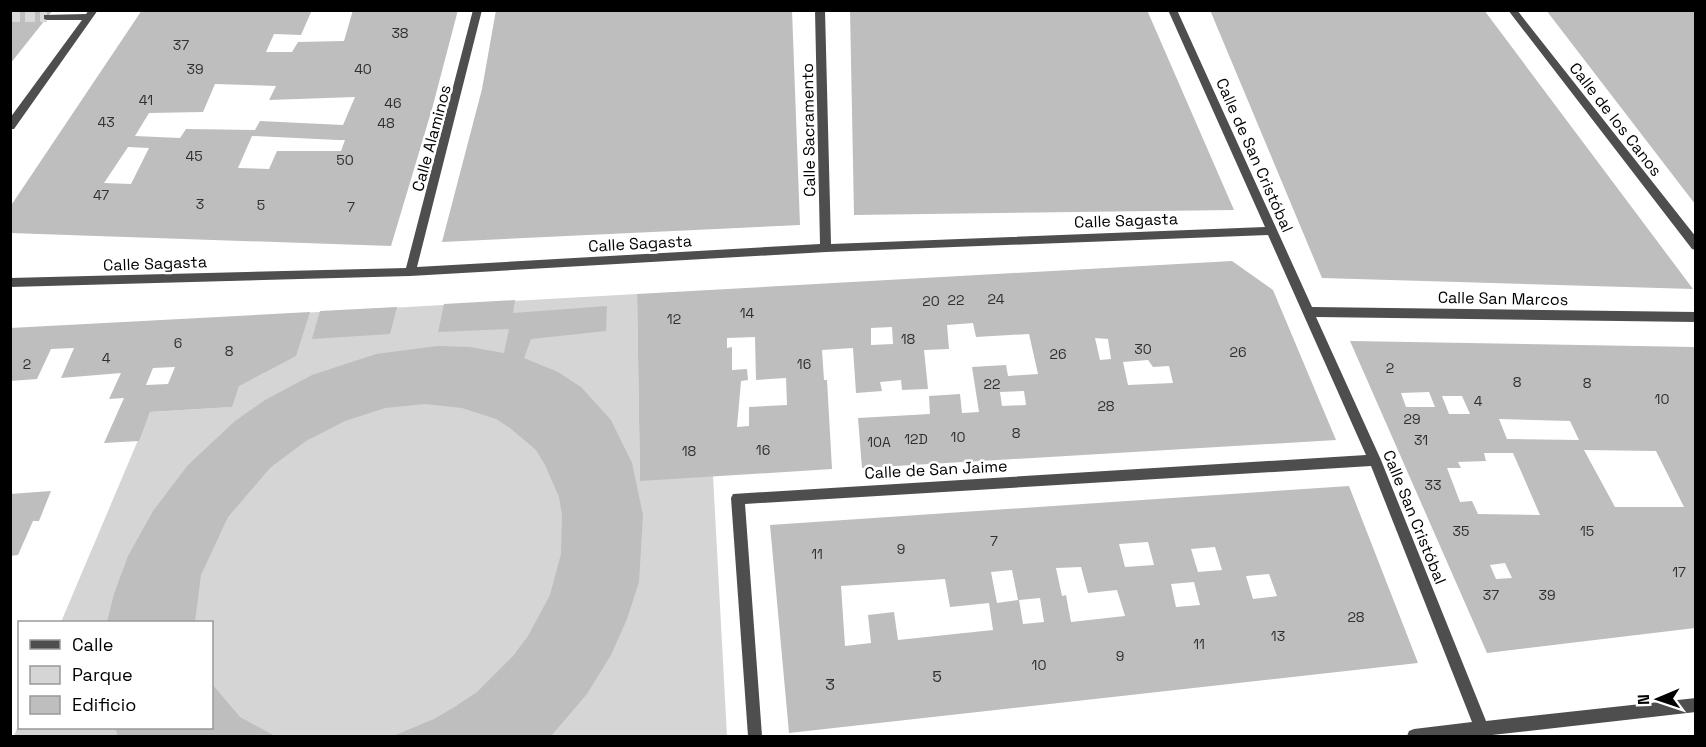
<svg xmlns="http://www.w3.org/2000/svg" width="1706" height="747" viewBox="0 0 1706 747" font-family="'Space Grotesk',sans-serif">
	<rect width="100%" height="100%" fill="#fff"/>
	<!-- green -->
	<path fill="#d5d5d5" d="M637 294 640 480 713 476 727 736H14L19 723 20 728H212V622H61L150 412 231 407 265 315Z"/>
	<!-- building -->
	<path fill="#bebebe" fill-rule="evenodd" d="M10 10H53L10 64Z
		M142 10H312L301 35 274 34 266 52H292L298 42 344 41 353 10H458L432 109 391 246 10 233V207ZM215 84 276 86 269 100 355 97 343 125 260 121 255 130 186 129 180 138 135 136 149 113 203 112ZM252 136 338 140H345L341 151H277L269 169 238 168ZM128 147 149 148 131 184 104 183Z
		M496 10H792L800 225 442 242 482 89Z
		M850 10H1147L1234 210 854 215Z
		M1210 10H1484L1693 289 1322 278Z
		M1546 10H1695V204Z
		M1232 261 1273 290 1336 440 862 468 858 418 930 414 929 396 960 394 962 413 979 412 972 367 1006 365 1008 376 1038 374 1029 334 976 337 973 323 947 325 949 349 924 350 928 389 902 390 901 380 880 382 882 391 856 393 853 348 822 350 824 380H827L832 469 640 481 637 294ZM892 327 893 344 871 345V328ZM755 337 756 380 786 378 787 405 749 407V426L737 427 741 381 748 380 747 369 732 370V347L727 348V338ZM1095 338 1108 339 1111 359 1100 360ZM1148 360 1153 367 1169 366 1173 383 1128 385 1123 362ZM1024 391 1026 405 1002 406 1000 392Z
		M515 300 513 313 607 306 606 331 531 339 524 358 558 372 581 387 611 420 632 463 643 515 639 582 627 619 611 655 587 694 551 736H393L434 719 456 706 477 692 513 656 528 636 550 595 561 554 562 515 559 497 545 465 536 450 510 428 496 419 462 408 425 404 385 408 345 421 306 441 271 467 228 517 201 575 195 622H107L114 594 128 556 153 511 188 465 235 421 265 400 312 375 376 354 437 346 470 347 504 353 509 329 438 332 444 304Z
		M397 307 390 334 312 339 320 311Z
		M310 312 296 356 239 386 232 407 150 412 139 441 104 443 124 398 109 399 121 373 61 378 74 348 51 349 37 379 10 381V328ZM175 367 168 384 146 385 153 368Z
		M1350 341 1695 347V628L1487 653ZM1429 392 1435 407H1406L1401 393ZM1442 396H1462L1470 414H1449ZM1499 419 1570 421 1579 440 1507 439ZM1584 450 1656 451 1684 507H1615ZM1484 453H1513L1540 515 1478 514 1472 501 1460 502 1447 468H1461L1458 462 1486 461ZM1505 563 1512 578 1496 579 1490 565Z
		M1349 486 1418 663 789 733 770 525ZM1148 542 1154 565 1125 567 1119 544ZM1215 547 1222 570 1198 572 1191 549ZM1081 567 1088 593 1117 590 1125 616 1071 622 1066 595 1062 596 1056 568ZM1012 570 1018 600 997 603 991 572ZM1269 574 1277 596 1253 599 1246 576ZM945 579 950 607 989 603 993 630 898 640 894 612 868 615 871 643 845 646 841 586ZM1194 582 1200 605 1176 607 1171 584ZM1040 598 1044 622 1023 624 1019 600Z
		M51 491 39 521H33L18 555 10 556V494Z
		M212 684 240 717 275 736H118L115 728H212Z"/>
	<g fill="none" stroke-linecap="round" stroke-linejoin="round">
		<!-- pedestrian-tunnel -->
		<path stroke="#d9d9d9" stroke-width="10" stroke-dasharray="10 5" stroke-linecap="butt" d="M10 17H47"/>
		<!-- pedestrian -->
		<path fill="#4e4e4e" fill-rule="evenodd" d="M89 10H98L14 129H10V118L82 20H47L44 19V15L86 14Z"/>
		<!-- minor -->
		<path fill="#4e4e4e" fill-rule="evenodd" d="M473 10H482L417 267 820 244 815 10H825L831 244 1265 227 1168 10H1177L1312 307 1696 312V322L1316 317 1381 460 1486 721 1696 698V712L1492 735V736H1407L1409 731 1414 729 1472 722 1371 466 745 504 762 736H748L731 498 733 494 1366 455 1268 235 826 252 410 276 10 287V278L406 268Z
			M1508 10H1517L1696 237V250L1692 249Z"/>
	</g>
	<g text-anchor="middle" stroke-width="5" stroke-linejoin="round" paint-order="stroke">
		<!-- number labels -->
		<g font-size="14" fill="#303030">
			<text x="400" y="38">38</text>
			<text x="181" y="50">37</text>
			<text x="195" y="74">39</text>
			<text x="363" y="74">40</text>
			<text x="146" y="105">41</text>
			<text x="393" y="108">46</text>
			<text x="106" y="127">43</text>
			<text x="386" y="128">48</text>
			<text x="194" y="161">45</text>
			<text x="345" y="165">50</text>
			<text x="101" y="200">47</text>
			<text x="200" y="209">3</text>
			<text x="261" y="210">5</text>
			<text x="351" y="212">7</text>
			<text x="996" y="304">24</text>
			<text x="956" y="305">22</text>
			<text x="931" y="306">20</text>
			<text x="747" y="318">14</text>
			<text x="674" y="324">12</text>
			<text x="908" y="344">18</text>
			<text x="178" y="348">6</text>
			<text x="1143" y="354">30</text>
			<text x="229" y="356">8</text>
			<text x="1238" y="357">26</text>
			<text x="1058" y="359">26</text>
			<text x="106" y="363">4</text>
			<text x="27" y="369">2</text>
			<text x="804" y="369">16</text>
			<text x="1390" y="373">2</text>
			<text x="1517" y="387">8</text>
			<text x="1587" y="388">8</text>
			<text x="992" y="389">22</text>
			<text x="1662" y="404">10</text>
			<text x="1478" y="406">4</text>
			<text x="1106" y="411">28</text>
			<text x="1412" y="424">29</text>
			<text x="1016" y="438">8</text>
			<text x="958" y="442">10</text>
			<text x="916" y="444">12D</text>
			<text x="1421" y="445">31</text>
			<text x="879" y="447">10A</text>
			<text x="763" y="455">16</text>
			<text x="689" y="456">18</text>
			<text x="1433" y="490">33</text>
			<text x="1461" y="536">35</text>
			<text x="1587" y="536">15</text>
			<text x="994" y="546">7</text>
			<text x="901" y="554">9</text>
			<text x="817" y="559">11</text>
			<text x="1679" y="577">17</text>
			<text x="1491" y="600">37</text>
			<text x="1547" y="600">39</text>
			<text x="1356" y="622">28</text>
			<text x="1278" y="641">13</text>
			<text x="1199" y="649">11</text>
			<text x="1120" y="661">9</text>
			<text x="1039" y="670">10</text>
		</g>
		<!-- street labels -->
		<g font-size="16" fill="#000" stroke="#fff">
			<text transform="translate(1616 119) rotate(52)" y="6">Calle de los Canos</text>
			<text transform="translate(808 130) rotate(-91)" y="6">Calle Sacramento</text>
			<text transform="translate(431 138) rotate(-75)" y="6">Calle Alaminos</text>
			<text transform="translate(1255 155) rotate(66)" y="6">Calle de San Cristóbal</text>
			<text transform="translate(1126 220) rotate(-2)" y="6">Calle Sagasta</text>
			<text transform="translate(640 243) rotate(-3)" y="6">Calle Sagasta</text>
			<text transform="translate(155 263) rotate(-2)" y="6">Calle Sagasta</text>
			<text transform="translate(1503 298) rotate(1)" y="6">Calle San Marcos</text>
			<text transform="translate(936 469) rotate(-3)" y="6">Calle de San Jaime</text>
			<text transform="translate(1415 517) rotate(68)" y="6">Calle San Cristóbal</text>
		</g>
		<!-- near-number labels -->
		<g font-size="16" fill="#303030">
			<text x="937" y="682">5</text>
			<text x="830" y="690">3</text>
		</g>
	</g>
	<!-- border -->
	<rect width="1706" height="747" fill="none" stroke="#000000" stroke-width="24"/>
	<!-- legend -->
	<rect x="18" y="621" width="195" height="108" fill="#ffffff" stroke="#999999" stroke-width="1.5"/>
	<rect x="30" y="640" width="30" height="9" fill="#4e4e4e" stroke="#999999" stroke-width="1.5"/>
	<text x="72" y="651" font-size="18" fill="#000000">Calle</text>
	<rect x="30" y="666" width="30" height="18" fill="#d5d5d5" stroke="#999999" stroke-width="1.5"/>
	<text x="72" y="681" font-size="18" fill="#000000">Parque</text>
	<rect x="30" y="696" width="30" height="18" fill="#bebebe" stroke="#999999" stroke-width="1.5"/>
	<text x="72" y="711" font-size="18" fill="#000000">Edificio</text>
	<!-- north arrow -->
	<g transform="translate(1658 699) rotate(268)" stroke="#ffffff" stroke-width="4.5" paint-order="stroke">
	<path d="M0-4.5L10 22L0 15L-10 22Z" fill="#000000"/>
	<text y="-9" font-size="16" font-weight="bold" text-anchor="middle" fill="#000000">N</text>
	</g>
</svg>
